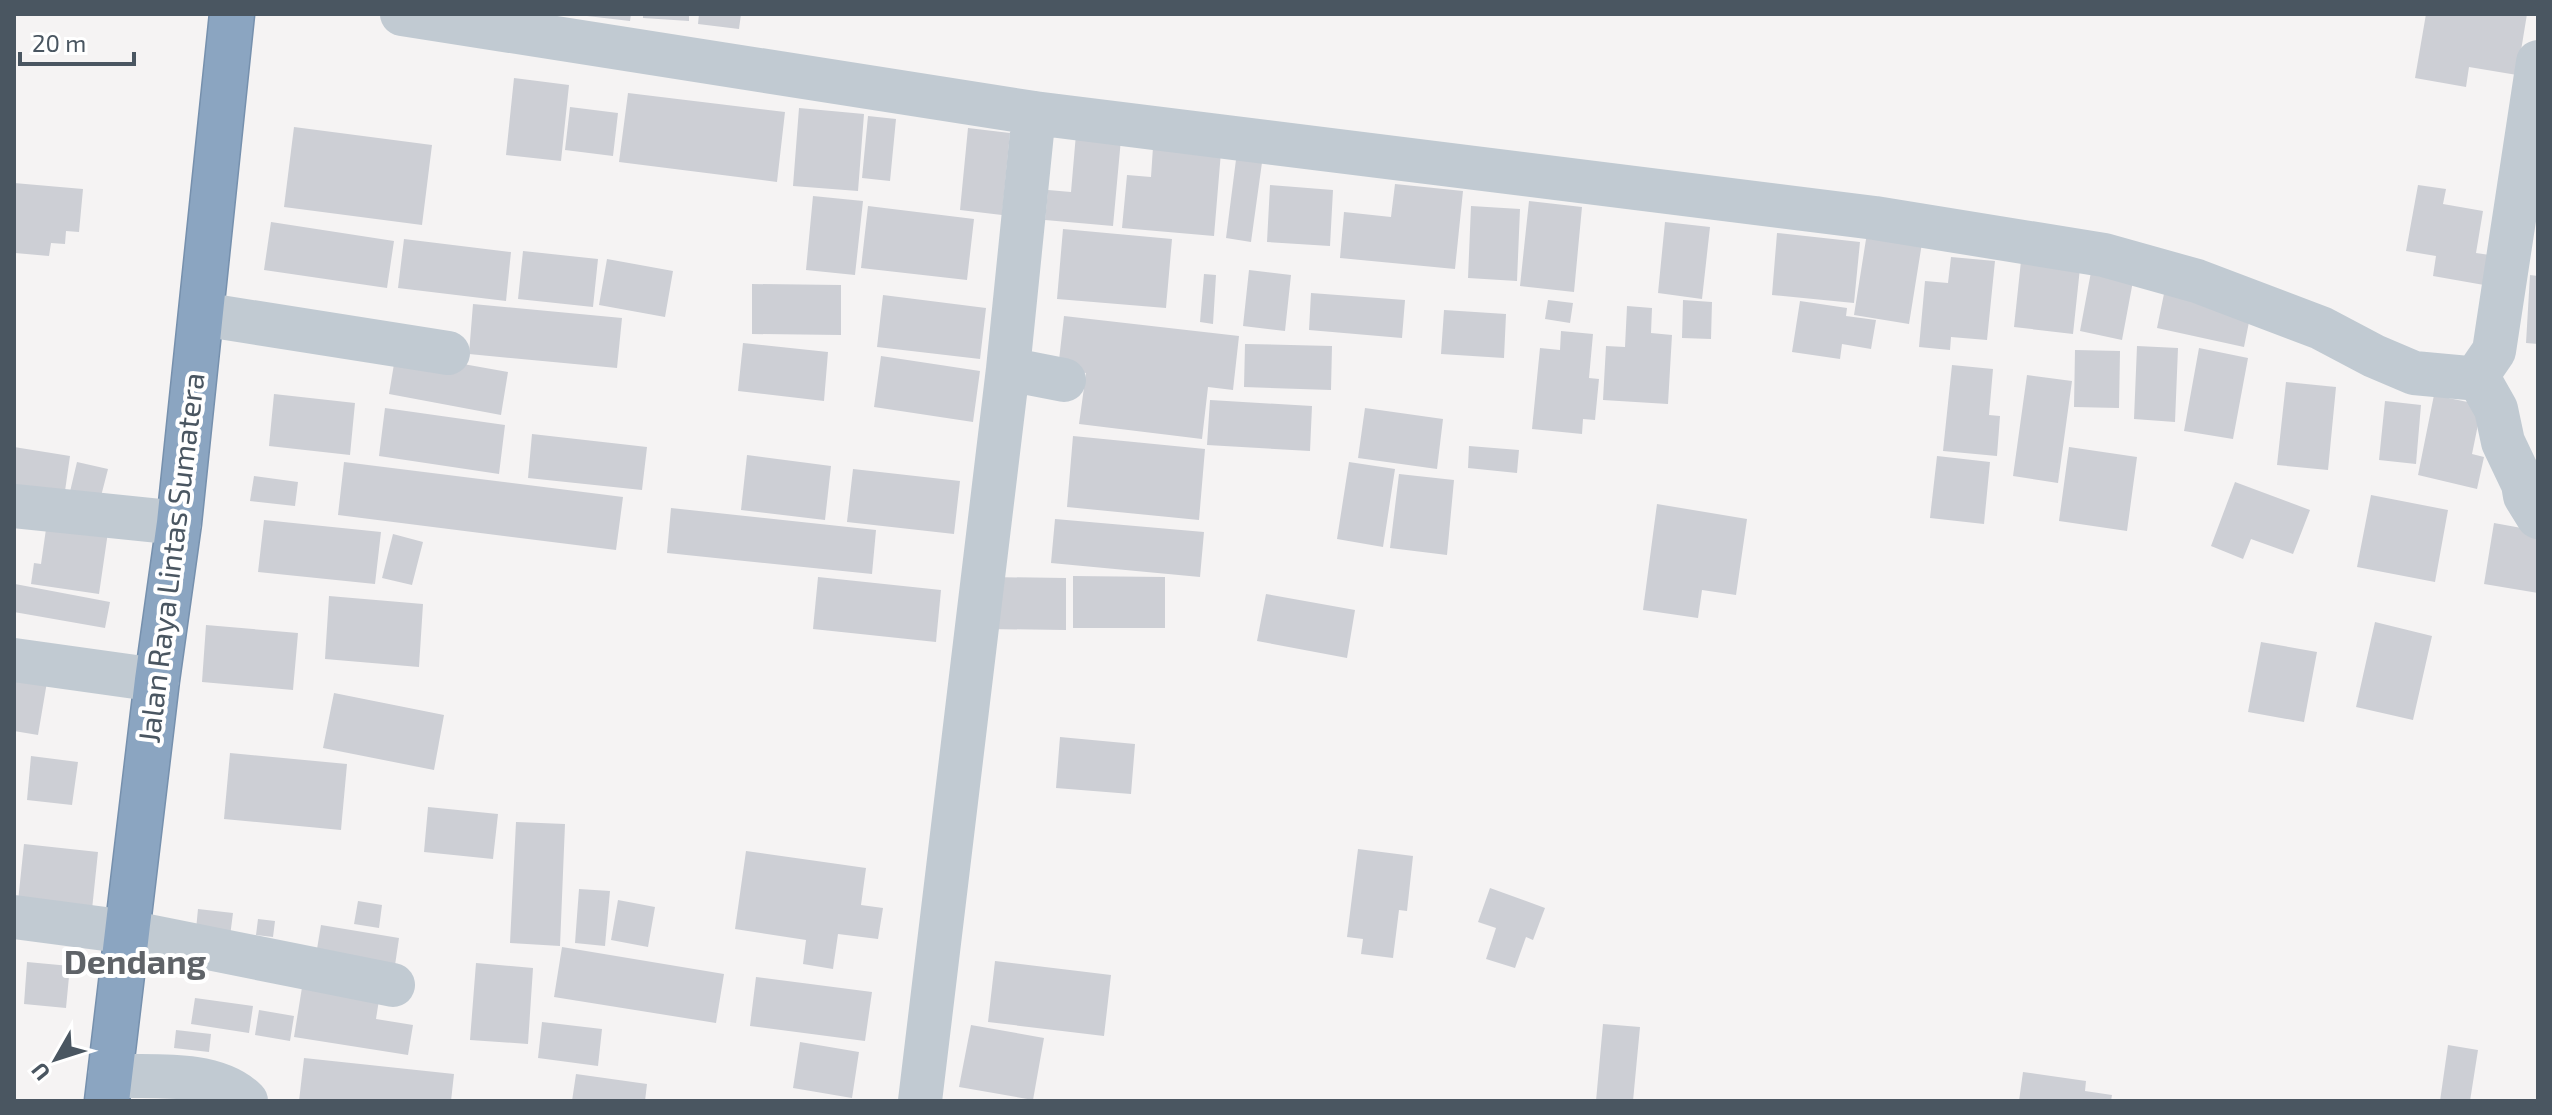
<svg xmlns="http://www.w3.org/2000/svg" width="2552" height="1115" viewBox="0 0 2552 1115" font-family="'Exo 2',sans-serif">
	<rect width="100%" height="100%" fill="#f5f3f3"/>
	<!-- building -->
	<path fill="#cdcfd5" d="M587 14H631L630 21 587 16Z
		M643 14H689V21L643 18Z
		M699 14H741L739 29 698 24Z
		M2426 14H2527L2517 75 2469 67 2466 87 2415 78Z
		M514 78 569 85 561 161 506 155Z
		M628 93 785 112 777 182 619 162Z
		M570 107 618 113 613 156 565 150Z
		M799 108 864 114 858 191 793 186Z
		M868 116 896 119 890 181 862 178Z
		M294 127 432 145 422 225 284 207Z
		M968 128 1010 133 1002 215 960 210Z
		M1076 134 1121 139 1113 226 1045 220 1048 190 1071 192Z
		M1238 144 1264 148 1251 242 1226 238Z
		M1153 147 1221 152 1214 236 1122 228 1127 175 1151 177Z
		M14 183 83 189 79 232 66 231 65 244 51 243 49 256 15 253Z
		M1395 184 1463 191 1455 269 1340 258 1344 212 1391 217Z
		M1270 185 1333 190 1330 246 1267 242Z
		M2418 185 2446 189 2443 204 2483 211 2476 253 2490 255 2484 285 2433 276 2436 256 2406 251Z
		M813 196 863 201 855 275 806 270Z
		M1529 201 1582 207 1574 292 1520 286Z
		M868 206 974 219 967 280 861 268Z
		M1471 206 1520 209 1517 281 1468 278Z
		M271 222 394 241 387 288 264 270Z
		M1665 222 1710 227 1702 299 1658 293Z
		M1063 229 1172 239 1166 308 1057 299Z
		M1777 233 1860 242 1854 303 1772 295Z
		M1867 233 1922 243 1909 324 1854 315Z
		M404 239 511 252 506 301 398 288Z
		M523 251 598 259 593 307 518 299Z
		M1951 257 1995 261 1987 340 1951 337 1950 350 1919 347 1925 281 1948 283Z
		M607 259 673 271 665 317 599 305Z
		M2021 261 2080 268 2073 334 2014 327Z
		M1249 270 1291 275 1285 331 1243 326Z
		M2091 272 2133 281 2122 340 2080 331Z
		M1204 274 1216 275 1213 324 1200 322Z
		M2530 275 2538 276V344L2526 343Z
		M752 284 841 285V335L752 334Z
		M2166 284 2253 302 2244 347 2157 328Z
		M1311 293 1405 300 1402 338 1309 330Z
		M883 295 986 308 980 359 877 347Z
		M1548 300 1573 303 1570 323 1545 319Z
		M1683 300 1712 302 1711 339 1682 338Z
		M1800 301 1847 308 1846 316 1876 320 1871 349 1842 344 1840 359 1792 352Z
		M473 304 622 318 617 368 469 354Z
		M1627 306 1652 308 1651 333 1672 335 1668 404 1603 400 1606 346 1625 347Z
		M1444 310 1506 314 1504 358 1441 354Z
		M1064 316 1239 336 1233 390 1208 387 1202 439 1079 424 1086 373 1058 369Z
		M1561 331 1593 334 1589 378 1599 379 1595 420 1583 419 1582 434 1532 429 1540 348 1560 350Z
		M743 343 828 352 824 401 738 391Z
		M1245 344 1332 346 1331 390 1244 387Z
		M2137 346 2178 348 2175 422 2134 419Z
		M2199 348 2248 358 2233 439 2184 431Z
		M2075 350 2120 351 2119 408 2074 407Z
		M396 352 508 372 501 415 389 394Z
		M881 356 980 371 973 422 874 407Z
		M1952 365 1993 369 1989 415 2000 416 1997 456 1943 451Z
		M2027 375 2072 381 2058 483 2013 476Z
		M2286 382 2336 387 2328 470 2277 465Z
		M274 394 355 403 350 455 269 446Z
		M2434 395 2482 405 2472 454 2484 457 2477 489 2418 475Z
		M1210 400 1312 406 1310 451 1207 445Z
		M2385 401 2421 405 2416 464 2379 460Z
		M385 408 505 425 499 474 379 456Z
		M1365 408 1443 419 1437 469 1358 458Z
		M532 434 647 447 642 490 528 478Z
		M1073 436 1205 449 1199 520 1067 507Z
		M1469 446 1519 450 1517 473 1468 468Z
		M14 447 70 456 64 498 14 490Z
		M2069 447 2137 457 2127 531 2059 521Z
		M747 455 831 466 825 520 741 510Z
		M1937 456 1990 462 1984 524 1930 518Z
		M77 462 108 469 99 504 69 496Z
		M344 462 623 497 616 550 338 515Z
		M1349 462 1395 469 1383 547 1337 539Z
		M853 469 960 481 954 534 847 522Z
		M1399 474 1454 480 1447 555 1390 548Z
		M254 476 298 482 295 506 250 501Z
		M2235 482 2310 510 2293 554 2251 539 2243 559 2211 546Z
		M2371 495 2448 510 2435 582 2357 567Z
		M1657 504 1747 519 1736 595 1702 590 1698 618 1643 610Z
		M671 508 876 530 872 574 667 553Z
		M1055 519 1204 532 1200 577 1051 563Z
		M264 520 381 532 375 584 258 572Z
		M47 522 108 532 99 594 31 584 34 563 41 564Z
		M2494 523 2538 531V593L2484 584Z
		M393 534 423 542 412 585 382 578Z
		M1073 576 1165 577V628H1073Z
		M818 577 941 590 936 642 813 629Z
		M988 577 1066 578V630L988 629Z
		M15 584 110 602 105 628 14 612Z
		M1266 594 1355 610 1347 658 1257 641Z
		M329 596 423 604 419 667 325 659Z
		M2375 622 2432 636 2413 720 2356 707Z
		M206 625 298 633 293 690 202 682Z
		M2261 642 2317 652 2304 722 2248 712Z
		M14 670 48 676 38 735 14 731Z
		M334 693 444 715 434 770 323 748Z
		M1060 737 1135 744 1131 794 1056 788Z
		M230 753 347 764 341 830 224 819Z
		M31 756 78 762 72 805 27 800Z
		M428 807 498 814 493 859 424 852Z
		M516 822 565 824 560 946 510 943Z
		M24 844 98 852 91 919 17 911Z
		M1358 849 1413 856 1407 911 1399 910 1393 958 1361 954 1363 939 1347 937Z
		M746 851 866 868 861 905 883 908 878 939 838 934 833 969 803 964 806 940 735 929Z
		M1490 888 1545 908 1533 940 1526 937 1515 968 1486 959 1496 928 1478 922Z
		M579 889 610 891 605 946 575 943Z
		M618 900 655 907 648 947 611 940Z
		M358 901 382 905 379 928 354 924Z
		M198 909 233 913 229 944 195 940Z
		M258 919 275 921 273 937 256 935Z
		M321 925 399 938 393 979 314 967Z
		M562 947 724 974 716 1023 554 997Z
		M995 961 1111 975 1104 1036 988 1022Z
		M27 962 70 966 66 1008 24 1004Z
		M476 963 533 968 528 1044 470 1040Z
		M304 975 381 987 376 1019 413 1025 408 1055 294 1037Z
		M756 977 872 992 865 1041 750 1026Z
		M195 998 253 1006 249 1033 191 1024Z
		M259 1010 294 1016 290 1041 255 1035Z
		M542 1022 602 1029 598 1066 538 1058Z
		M1603 1024 1640 1027 1633 1101H1596Z
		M971 1025 1044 1038 1033 1100 959 1087Z
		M176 1030 211 1034 209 1052 174 1048Z
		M800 1042 859 1052 852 1098 793 1088Z
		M2448 1045 2478 1050 2470 1101H2440Z
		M304 1058 454 1074 451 1101H299Z
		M2023 1072 2086 1081 2085 1091 2112 1095 2111 1101H2019Z
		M576 1074 647 1084 645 1101H572Z"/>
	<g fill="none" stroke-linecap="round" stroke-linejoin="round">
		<!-- highway casing -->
		<g stroke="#7690ad" stroke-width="47">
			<path id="highway" d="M107 1101 157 680 179 523 232 14"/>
		</g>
		<!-- minor -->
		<path stroke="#c1cad2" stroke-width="44" d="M402 14 1034 113 1875 218 2104 255 2197 281 2321 328 2374 356 2414 373 2479 379
			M2538 62 2494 351 2481 370 2479 379 2496 409 2503 442 2523 484 2525 496 2538 517
			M201 314 448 353
			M1008 369 1064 380
			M14 506 179 523
			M14 660 157 680
			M14 917 128 932 393 985
			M110 1076C151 1077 215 1070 246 1101
			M920 1101 1008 369 1034 113"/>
		<!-- highway -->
		<use href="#highway" stroke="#8ba5c1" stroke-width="44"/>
	</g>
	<g text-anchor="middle" stroke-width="8" stroke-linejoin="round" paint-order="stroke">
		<!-- street labels -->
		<g font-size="30" fill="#4a5661" stroke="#fff">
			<text transform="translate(172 558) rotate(-83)" y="10">Jalan Raya Lintas Sumatera</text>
		</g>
		<!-- quarter labels -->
		<g font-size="34" font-weight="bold" fill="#5f6368" stroke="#fff">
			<text x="135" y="974">Dendang</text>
		</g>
	</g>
	<!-- border -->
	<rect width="2552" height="1115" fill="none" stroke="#4a5661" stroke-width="32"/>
	<!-- north arrow -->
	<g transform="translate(56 1059) rotate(231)" stroke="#ffffff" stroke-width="6" paint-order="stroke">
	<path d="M0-6L14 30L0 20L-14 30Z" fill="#4a5661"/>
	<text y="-12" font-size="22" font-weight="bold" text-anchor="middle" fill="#4a5661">U</text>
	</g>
	<!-- scale -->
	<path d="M20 52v12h114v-12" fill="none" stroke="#4a5661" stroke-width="4"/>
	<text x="32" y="52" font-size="24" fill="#4a5661" stroke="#ffffff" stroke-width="6" paint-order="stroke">20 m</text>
</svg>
